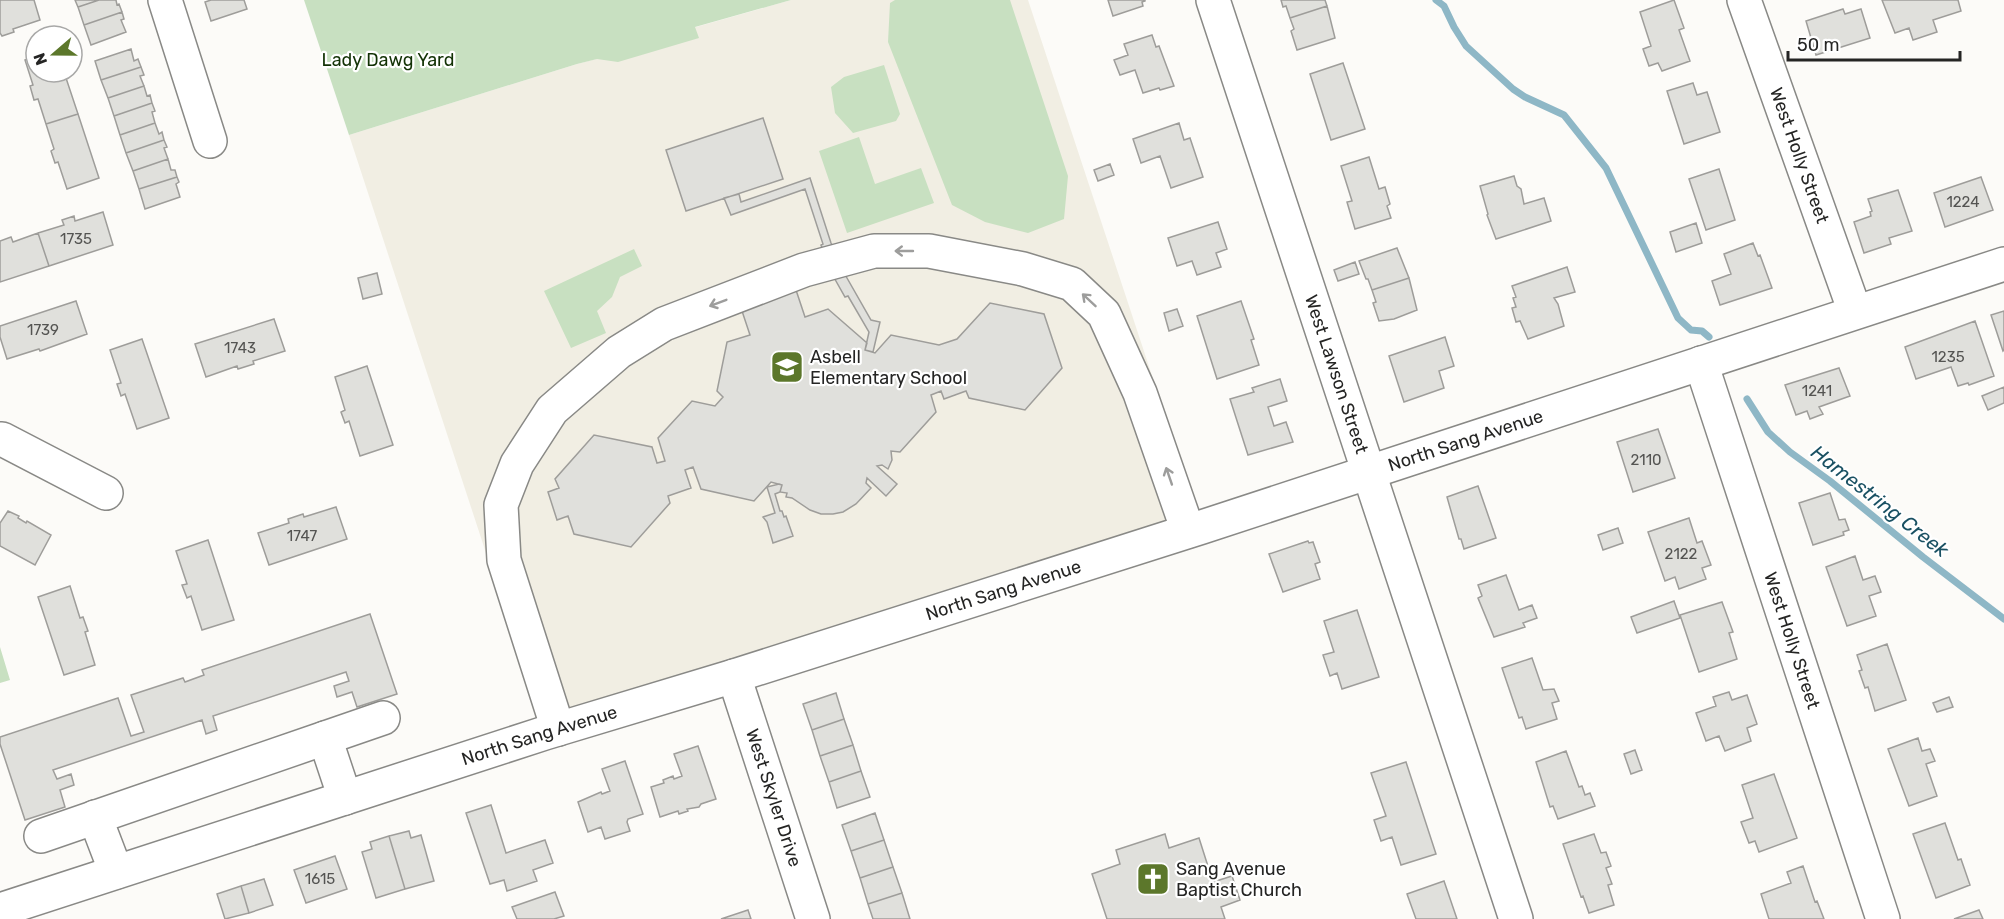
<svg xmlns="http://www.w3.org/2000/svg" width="2004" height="919" viewBox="0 0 2004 919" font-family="Rubik,sans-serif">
	<rect width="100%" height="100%" fill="#fcfbf8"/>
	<!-- built -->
	<path fill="#f1eee3" d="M791 0H1028L1202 527 545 733 349 135 577 64 619 53 689 29Z"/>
	<!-- green -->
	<path fill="#c8e0c1" d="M304 0H791L695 27 699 38 618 62 597 59 577 64 349 135Z
		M895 0H1010L1068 176 1064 219 1028 233 985 222 952 205 888 42 890 3Z
		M884 65 900 114 896 121 853 133 835 113 831 87 844 77Z
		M859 137 875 184 921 168 934 203 847 233 819 151Z
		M634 249 642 266 620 277 612 297 597 311 606 333 571 348 544 291Z
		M0 647 10 680 0 683Z"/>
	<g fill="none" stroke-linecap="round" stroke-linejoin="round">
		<!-- stream -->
		<path stroke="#8eb7c6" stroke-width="7" d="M1436 0 1444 6 1454 27 1466 46 1513 89 1525 97 1564 115 1606 168 1678 318 1691 330 1702 331 1709 337
			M1747 399 1768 432 1790 452 1830 481 1923 557 2004 619"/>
	</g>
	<!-- building -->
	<path fill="#e0e0dc" stroke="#9e9d9a" stroke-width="1.5" d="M0 0H34L40 20 13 29 14 32 2 36 0 33Z
		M75 0H99L78 7Z
		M99 0H116L117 5 119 4 122 12 84 25 78 7Z
		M211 0H244L247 9 211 21 205 2Z
		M1108 0H1145V1L1142 2 1143 6 1113 16Z
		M1281 0H1325L1327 6 1290 18 1286 6 1283 7Z
		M1674 0 1684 28 1679 30 1690 61 1662 71 1658 63 1649 66 1643 49 1651 46 1640 12Z
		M1882 0H1958L1961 11 1933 20 1937 32 1913 40 1909 28 1895 33Z
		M1327 6 1335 38 1297 50 1291 31 1294 29 1290 18Z
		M1843 9 1845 14 1861 9 1870 38 1816 55 1806 21Z
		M122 12 124 19 121 20 126 32 91 45 84 25Z
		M1152 35 1156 47 1159 46 1174 86 1160 90 1159 88 1143 93 1135 70 1120 75 1114 60 1128 55 1124 44Z
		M131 49 134 61 138 59 141 67 101 80 95 61Z
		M36 56V72H64L78 114 46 124 38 99 34 100 30 86 33 85 25 60Z
		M1343 63 1365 129 1331 140 1310 74Z
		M141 67 144 75 140 76 144 86 108 98 101 80Z
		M1693 83 1697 95 1707 92 1720 132 1684 144 1667 91Z
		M144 86 147 96 150 95 152 103 114 116 108 98Z
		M152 103 155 111 152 112 155 123 120 135 114 116Z
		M78 114 99 178 67 189 58 162 55 163 51 151 54 149 46 124Z
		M763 118 783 179 686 211 666 150Z
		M155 123 159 134 162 132 164 140 126 153 120 135Z
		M1179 123 1184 140 1190 138 1203 177 1171 188 1160 156 1141 163 1133 139Z
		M164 140 167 147 164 148 168 159 133 171 126 153Z
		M1369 157 1379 189 1385 187 1390 204 1387 206 1391 218 1355 229 1347 202 1352 201 1341 166Z
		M168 159 171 170H175L177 177 139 189 133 171Z
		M1110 164 1114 175 1098 181 1094 170Z
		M1719 169 1735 220 1706 230 1689 179Z
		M1514 176 1517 186 1521 189 1524 204 1544 198 1551 221 1496 239 1487 215 1488 214 1480 186Z
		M177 177 179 182 176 184 180 197 145 209 139 189Z
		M1981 177 1993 210 1945 227 1934 193Z
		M810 178 831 243 844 270 843 271 871 320 880 322 873 352 865 350 869 332 848 296 845 297 832 274 821 245 823 244 805 189 731 215 724 198 739 194 741 202Z
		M1898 190 1912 231 1889 238 1891 244 1864 253 1854 222 1871 216 1870 212 1872 211 1868 199Z
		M103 212 113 245 49 266 38 233 64 225 62 220 74 216 75 221Z
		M1218 222 1227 249 1216 253 1221 267 1197 275 1192 261 1177 266 1168 238Z
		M1696 223 1702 243 1676 252 1670 232Z
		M38 233 49 266 0 282V241L11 237 13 242Z
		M1753 243 1758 256 1760 255 1772 288 1720 305 1712 281 1731 274 1724 254Z
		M1397 248 1409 278 1372 290 1368 279H1366L1359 261Z
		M1355 262 1359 274 1338 281 1334 270Z
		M1567 267 1575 292 1554 298 1558 304 1564 326 1528 339 1520 321 1516 322 1512 308 1516 307 1513 298 1516 297 1512 286Z
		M377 273 382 294 363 299 358 278Z
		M1409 278 1417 310 1394 319 1379 321 1373 303 1376 302 1372 290Z
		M795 287 805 317 828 309 867 343 865 350 875 353 891 335 939 345 957 339 990 303 1044 314 1062 368 1025 410 969 398 966 391 944 399 941 391 931 395 936 412 900 452 891 451 892 460 888 469 882 465 877 466 897 484 886 496 867 478 866 483 871 488 856 504 843 512 833 514H821L810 510 792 498 786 497 787 493 780 492 782 485 771 482 754 501 701 489 693 467 685 470 691 488 668 496 670 503 631 547 574 534 568 516 557 520 548 492 559 488 555 479 594 435 652 447 657 463 665 461 658 438 692 401 715 406 723 397 717 391 727 342 750 335 740 305Z
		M76 301 87 334 40 351 39 349 7 359 0 337V326Z
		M1241 301 1254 339 1251 340 1259 365 1217 379 1197 316Z
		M1177 309 1183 326 1169 331 1164 313Z
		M2004 311V350L2003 351 1991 315Z
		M274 319 285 351 253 361 254 364 238 369 237 366 206 377 195 344Z
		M1975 321 1994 376 1969 385 1968 383 1958 386 1951 367 1916 379 1905 347Z
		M1445 337 1454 366 1439 371 1444 388 1404 402 1389 356Z
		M142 339 169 418 137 429 125 394 121 396 117 384 121 383 110 350Z
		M367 366 393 445 360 456 349 421 345 423 341 412 345 410 335 377Z
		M1839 368 1850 396 1819 407 1823 414 1810 419 1807 411 1796 415 1785 385Z
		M1280 379 1287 401 1268 407 1274 426 1286 422 1293 442 1248 455 1230 399 1254 392 1252 388Z
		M2004 387V403L1988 410 1982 396Z
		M1658 429 1675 478 1633 492 1617 442Z
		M779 484 782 485 780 492 775 494 780 511H782L784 517 786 516 793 536 773 543 767 522 763 517 775 513 767 487Z
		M1478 486 1496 538 1464 549 1461 539H1459L1447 497Z
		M1830 493 1839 520 1845 519 1849 530 1843 532 1844 535 1813 545 1799 503Z
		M336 507 347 539 269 565 258 533 289 523 288 519 303 514 304 517Z
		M8 511 19 516 18 518 26 523 27 521 51 535 35 565 0 546V523Z
		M1689 518 1697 543 1702 541 1711 565 1702 568 1706 579 1679 589 1675 577 1665 581 1648 532Z
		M1618 528 1623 543 1603 550 1598 535Z
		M208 540 234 620 202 630 191 596 187 598 182 585 187 584 176 551Z
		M1308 541 1309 543 1313 542 1320 562 1315 564 1320 579 1283 592 1269 554Z
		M1855 556 1863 580 1875 576 1881 592 1869 596 1876 616 1847 626 1826 567Z
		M1506 575 1519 610 1532 605 1537 618 1523 623 1525 627 1494 637 1478 598 1482 596 1478 585Z
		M70 586 80 618 83 617 88 631 85 632 95 665 64 675 38 597Z
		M1674 601 1680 618 1637 633 1631 617Z
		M1722 602 1733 632 1729 633 1737 659 1699 672 1680 615Z
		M1357 610 1379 677 1342 689 1337 673 1330 676 1323 655 1334 652 1324 621Z
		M370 614 397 694 357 707 352 692 337 697 334 686 349 681 346 672 213 716 217 730 206 734 202 720 53 770 57 779 71 774 74 785 60 790 65 807 25 820 0 744V737L118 698 131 736 144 732 131 695 183 678 185 682 204 675 202 670Z
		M1887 644 1906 700 1875 711 1868 687 1865 688 1859 671 1862 670 1857 655Z
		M1532 658 1543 690 1554 689 1559 701 1552 703 1557 719 1526 729 1522 717 1519 718 1502 668Z
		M1729 692 1732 700 1747 695 1757 724 1747 728 1751 741 1725 751 1719 736 1706 741 1696 713 1716 706 1713 697Z
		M836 693 844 719 812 730 803 704Z
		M1949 697 1953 707 1937 712 1933 703Z
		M844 719 853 745 820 756 812 730Z
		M1918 738 1922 751 1930 749 1935 761 1926 764 1937 796 1909 806 1888 749Z
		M853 745 861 771 829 782 820 756Z
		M698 746 716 799 701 804 699 807 687 809 688 811 679 814 678 811 660 817 651 787 664 783 663 780 673 776 674 779 682 776 674 754Z
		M1635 750 1642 770 1631 774 1624 754Z
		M1566 751 1579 787 1582 786 1585 795 1590 793 1595 806 1558 819 1553 806 1550 807 1536 762Z
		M625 761 643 814 628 819 627 822 630 831 605 839 601 827 588 832 578 802 601 792 602 794 610 791 602 769Z
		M1406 762 1436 854 1401 865 1392 837 1381 841 1374 820 1386 816 1371 773Z
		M861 771 870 797 837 808 829 782Z
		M1774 774 1797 838 1759 852 1755 841 1749 843 1741 822 1753 818 1742 785Z
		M491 805 506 853 545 840 553 863 533 870 537 881 507 891 504 880 490 884 466 813Z
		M875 813 884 840 851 851 842 825Z
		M1945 823 1958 860 1961 859 1970 885 1936 898 1913 834Z
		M409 831 411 838 421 835 434 881 405 889 389 836Z
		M1165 834 1169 848 1199 838 1213 882 1232 876 1240 900 1221 907 1225 919H1107L1092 874 1120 864 1116 850Z
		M1594 834 1601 853 1606 852 1611 866 1606 868 1612 884 1608 885 1614 905 1589 913 1583 896 1581 897 1563 844Z
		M389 836 405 889 376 898 362 852 372 849 370 842Z
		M884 840 893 867 860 878 851 851Z
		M335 856 347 889 306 903 294 870Z
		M1803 866 1815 902 1817 901 1824 919H1769L1761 894 1791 883 1787 872Z
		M893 867 902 893 868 904 860 878Z
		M264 879 273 905 249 913 241 886Z
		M1444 881 1457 919H1416L1407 894Z
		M241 886 249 913 225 919 217 894Z
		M555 892 564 916 554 919H517L512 907Z
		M902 893 910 919H873L868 904Z
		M748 910 751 919H721Z
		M1979 910 1983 919H1954Z"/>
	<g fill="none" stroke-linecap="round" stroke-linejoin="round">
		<!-- minor casing -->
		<g stroke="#898986" stroke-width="36">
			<g id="minor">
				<path d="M165 0 210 141"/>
				<path id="s1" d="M1213 0 1516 919"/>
				<path id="s2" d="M1744 0 1855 312"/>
				<path id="s3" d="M1701 363 1883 919"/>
				<path d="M0 440 2 439 106 493"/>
				<path id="s4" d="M734 676 813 919"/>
				<path d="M558 729 504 560 501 505 517 464 552 410 619 352 664 324 804 270 874 251H929L1023 269 1072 284 1104 314 1140 393 1188 531"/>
				<path d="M345 798 325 738 383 718"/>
				<path d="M95 817 116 872"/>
				<path d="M41 836 325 738"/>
				<path id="s5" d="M0 910 545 733 734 676 1202 527 2004 264"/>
			</g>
		</g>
		<!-- minor -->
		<use href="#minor" stroke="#fff" stroke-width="33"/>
	</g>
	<!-- one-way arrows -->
	<defs><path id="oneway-shaft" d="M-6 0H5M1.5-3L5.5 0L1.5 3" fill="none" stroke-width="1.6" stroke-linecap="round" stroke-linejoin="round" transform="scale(1.5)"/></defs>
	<g stroke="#9d9d9c">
		<use href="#oneway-shaft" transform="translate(904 251) rotate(-180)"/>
		<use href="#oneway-shaft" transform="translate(1089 300) rotate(-137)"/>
		<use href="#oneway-shaft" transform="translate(718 303) rotate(159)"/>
		<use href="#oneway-shaft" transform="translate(1169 476) rotate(-109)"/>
	</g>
	<!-- icons -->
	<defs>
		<g id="school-square" transform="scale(1.725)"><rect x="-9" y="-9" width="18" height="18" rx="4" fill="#5c772b" stroke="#fff"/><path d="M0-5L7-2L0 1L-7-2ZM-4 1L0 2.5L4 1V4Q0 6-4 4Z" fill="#fff"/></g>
		<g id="church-square" transform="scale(1.725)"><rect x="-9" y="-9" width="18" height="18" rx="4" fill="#5c772b" stroke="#fff"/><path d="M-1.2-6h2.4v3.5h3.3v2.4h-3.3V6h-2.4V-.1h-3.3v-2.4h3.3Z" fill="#fff"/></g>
	</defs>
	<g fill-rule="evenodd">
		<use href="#school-square" x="787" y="367"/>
		<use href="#church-square" x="1153" y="879"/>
	</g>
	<g text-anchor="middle" stroke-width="4.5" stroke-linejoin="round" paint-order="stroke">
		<!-- number labels -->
		<g font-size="15" fill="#545452">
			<text x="1963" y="207">1224</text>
			<text x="76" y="244">1735</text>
			<text x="43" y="335">1739</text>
			<text x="240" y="353">1743</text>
			<text x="1948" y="362">1235</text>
			<text x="1817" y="396">1241</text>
			<text x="1646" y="465">2110</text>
			<text x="302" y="541">1747</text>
			<text x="1681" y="559">2122</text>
			<text x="320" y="884">1615</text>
		</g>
		<!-- park labels -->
		<g font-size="18" fill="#123205" stroke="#fff">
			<text x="388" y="66">Lady Dawg Yard</text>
		</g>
		<!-- street labels -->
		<g font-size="18" fill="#252524" stroke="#fff">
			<text dy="6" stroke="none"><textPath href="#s2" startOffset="165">West Holly Street</textPath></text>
			<text dy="6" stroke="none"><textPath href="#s1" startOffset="394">West Lawson Street</textPath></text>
			<text dy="6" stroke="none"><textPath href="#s5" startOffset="1539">North Sang Avenue</textPath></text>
			<text dy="6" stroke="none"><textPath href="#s5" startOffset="1053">North Sang Avenue</textPath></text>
			<text dy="6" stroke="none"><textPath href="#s3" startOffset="292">West Holly Street</textPath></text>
			<text dy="6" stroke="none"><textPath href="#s5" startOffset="567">North Sang Avenue</textPath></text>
			<text dy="6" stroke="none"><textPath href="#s4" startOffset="128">West Skyler Drive</textPath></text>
		</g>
		<!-- poi labels -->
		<g font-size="18" fill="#252524" stroke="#fff" text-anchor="start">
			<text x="810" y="363">Asbell<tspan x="810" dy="21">Elementary School</tspan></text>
			<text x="1176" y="875">Sang Avenue<tspan x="1176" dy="21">Baptist Church</tspan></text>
		</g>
		<!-- water labels -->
		<g font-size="20" font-style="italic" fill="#1a5163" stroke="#fff">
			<text transform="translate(1880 501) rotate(38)" y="7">Hamestring Creek</text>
		</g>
	</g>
	<!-- north arrow -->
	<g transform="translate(54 54) rotate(250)"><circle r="28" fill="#ffffff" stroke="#a8a8a7" stroke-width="1.5"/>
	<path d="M0-4.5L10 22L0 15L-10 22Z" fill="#5c772b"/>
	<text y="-9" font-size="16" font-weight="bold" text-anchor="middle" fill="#252524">N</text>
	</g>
	<!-- scale -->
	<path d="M1788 51v9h172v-9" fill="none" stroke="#252524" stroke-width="3"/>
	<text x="1797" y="51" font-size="18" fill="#252524" stroke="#ffffff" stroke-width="4.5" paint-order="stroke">50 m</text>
</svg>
